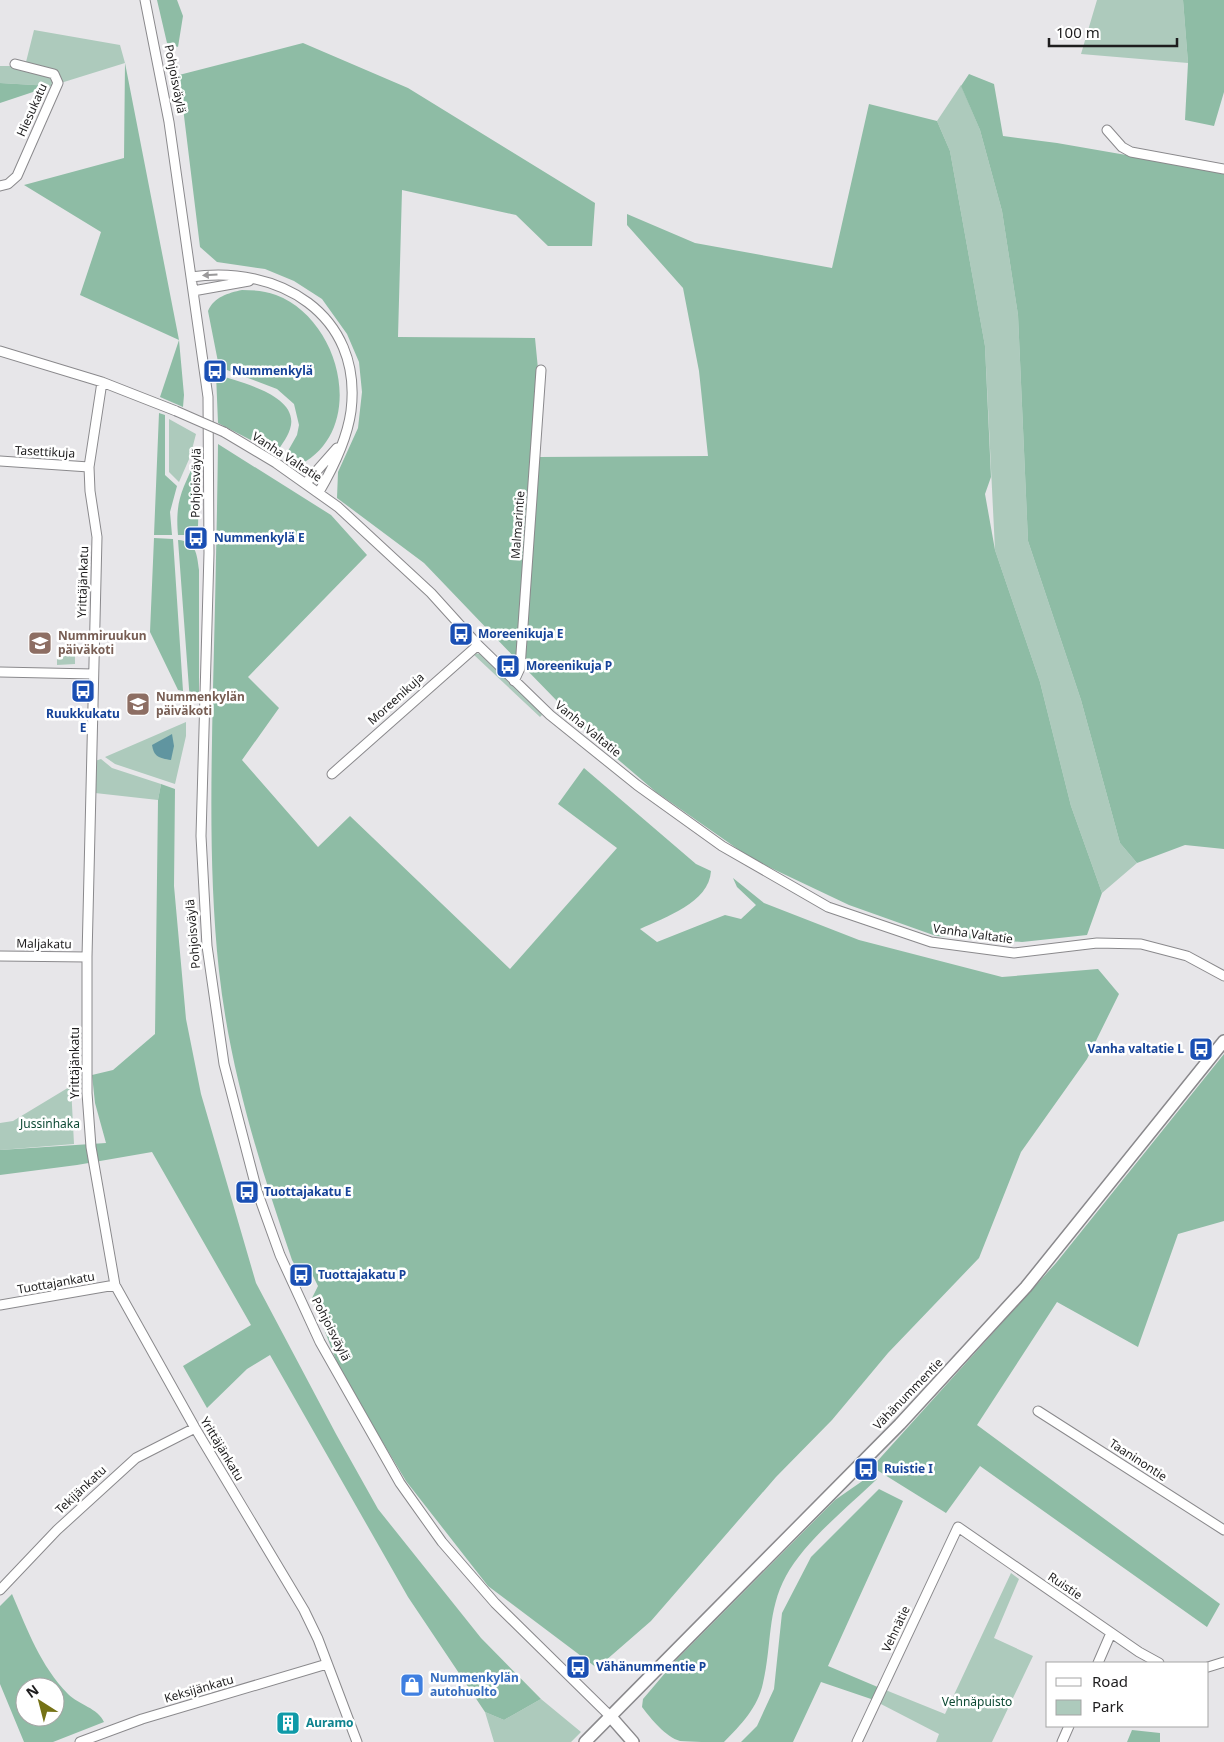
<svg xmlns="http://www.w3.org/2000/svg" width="1224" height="1742" viewBox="0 0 1224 1742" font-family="'Noto Sans',sans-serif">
	<rect width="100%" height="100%" fill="#e7e6e9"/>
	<!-- green -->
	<path fill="#adcabc" d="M1097 0H1183L1188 63 1081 54Z
		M34 30 120 45 125 63 51 86 0 83V66H25Z
		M961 85 980 130 1002 211 1018 315 1028 541 1081 700 1120 843 1137 863 1102 893 1071 806 1040 682 995 550 985 346 950 151 937 121Z
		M169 419 196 434 190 457 179 482 169 472Z
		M75 651V664L57 665V652Z
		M475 653 480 654 541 712 542 715 540 717 473 654Z
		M186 722V736L175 784 115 764 105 757Z
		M101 759 112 768 161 784 158 800 95 793V761Z
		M71 1086 74 1144 0 1150V1123L13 1121Z
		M1011 1573 1019 1579 994 1638 1033 1656 992 1742H936L939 1734 877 1702 883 1689 945 1714Z
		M541 1699 581 1732 571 1742H494L485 1712 504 1720Z"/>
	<!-- forest -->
	<path fill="#8ebca5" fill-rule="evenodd" d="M157 0H177L183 16 178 47 167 43Z
		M1183 0H1224V92L1214 126 1185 120 1188 63Z
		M303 43 408 88 595 203 592 246H548L516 215 402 190 398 337 535 338 538 369 517 660 424 563 337 498 338 472 358 428 362 392 359 362 347 334 322 299 294 281 265 269 217 262 200 247 179 75Z
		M125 63 179 340 184 395 183 407 160 397 179 340 80 295 101 232 24 185 124 158Z
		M969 74 994 84 1003 136 1057 143 1224 172V849L1185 845 1137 863 1120 843 1081 700 1028 541 1018 315 1002 211 980 130 961 86Z
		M0 83 51 86 0 103Z
		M869 104 937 121 950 151 985 346 991 477 985 494 995 550 1040 682 1071 806 1102 893 1087 935 1022 942 936 936 849 905 752 859 656 792 594 739 523 666 539 457 708 456 699 371 683 288 627 225V214L695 243 832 268Z
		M242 290C254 290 265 291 276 295 343 320 369 435 295 467L284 458 297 435 299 425 294 404 277 389 219 367 208 311C214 297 228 293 242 290Z
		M216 374C238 382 296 394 291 425 289 436 282 444 276 453L218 423Z
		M159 413 165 415V475L177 486 170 512 172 535H154Z
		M218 444 331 515 367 555 248 677 279 708 242 760 318 847 350 816 510 969 617 848 558 804 584 768 696 864 711 871C709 903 665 917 640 929L657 942 725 915 741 919 756 905 737 887 733 878 764 903 859 940 1002 977 1098 969 1119 994 1087 1059 1021 1152 979 1258 888 1353 832 1420 776 1477 651 1621 597 1668 488 1586 406 1481 341 1373 312 1298 318 1286 311 1272 297 1269 292 1260C260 1166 230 1071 219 971 209 877 211 783 213 689 215 607 217 525 218 444Z
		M196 460H200L198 526 191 535H178C175 501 182 490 196 460Z
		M154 538 173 539 183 691 178 690 150 632Z
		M178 540C196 541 197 554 199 570V697L193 702H190Z
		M161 784 175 789 174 886 186 1019 201 1094 256 1283 336 1434 378 1509 481 1638 541 1699 504 1720 485 1712 408 1597 270 1355 247 1369 207 1408 183 1366 251 1325 152 1152 77 1165 0 1175V1150L106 1143 95 1103 92 1075 113 1070 155 1034 158 800Z
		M1224 1054V1221L1178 1234 1138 1347 1057 1302 977 1425 1220 1604 1207 1627 980 1466 946 1513 872 1467 1056 1263Z
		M871 1475 877 1479C849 1506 804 1542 786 1576 767 1611 772 1645 763 1683 758 1707 741 1725 724 1742 711 1742 692 1742 680 1741 666 1737 651 1719 642 1707L643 1699 677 1659 835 1500Z
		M879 1489 903 1501 828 1666 880 1688 874 1700 821 1682 793 1742H741L757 1726 774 1689 782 1613 811 1557Z
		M12 1594C28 1631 40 1665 68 1694 79 1705 98 1708 104 1722L53 1742H24L0 1684V1606ZM25 1687H55V1717H25Z
		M1132 1730 1160 1733V1742H1127Z"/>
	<!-- water -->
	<path fill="#6095a0" d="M172 734 174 746 171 760C159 758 154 757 152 745Z"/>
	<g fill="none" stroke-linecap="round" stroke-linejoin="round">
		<!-- minor casing -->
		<g stroke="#8a898c" stroke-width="11">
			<path id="minor" d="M145 0 169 122 208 397 209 553 201 836 207 946 224 1064 257 1191 280 1255 320 1342 400 1483 442 1542 495 1603 611 1717
				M1107 130 1122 147 1131 152 1224 169
				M0 186 8 184 17 176 58 83 54 74 15 64
				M191 277C278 264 363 314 351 411 347 440 333 468 319 492
				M193 291 249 281
				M0 351 102 382 176 411
				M102 382 89 467 90 491 97 537 87 957V1093L91 1147 115 1285 195 1428 304 1610 318 1639 357 1742
				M224 432 276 463 338 507 431 593 478 645 550 715 637 785 722 846 828 907 931 942 1014 953 1097 943 1141 944 1187 956 1224 976
				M0 461 89 467
				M306 483 337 448
				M0 672 93 674
				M514 681 520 668 541 370
				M332 774 478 645
				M0 956 87 957
				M0 1305 115 1285
				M1038 1411 1224 1530
				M0 1590 57 1530 136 1458 195 1428
				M1098 1663 1111 1633
				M1208 1667 1224 1662
				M80 1742 142 1719 327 1664
				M857 1742 958 1527 1139 1652 1159 1663
				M1062 1742 1069 1726"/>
		</g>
		<!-- major casing -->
		<g stroke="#8a898c" stroke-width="14">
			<path id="major" d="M611 1717 633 1742
				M585 1742 900 1424 1026 1287 1224 1041"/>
		</g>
		<!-- minor -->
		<use href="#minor" stroke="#fff" stroke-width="9"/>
		<!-- major -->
		<use href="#major" stroke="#fff" stroke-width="11"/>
		<!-- minor-bridge casing -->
		<g stroke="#8a898c" stroke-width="11" stroke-linecap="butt">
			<path id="minor-bridge" d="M176 411 224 432"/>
		</g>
		<!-- minor-bridge -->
		<use href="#minor-bridge" stroke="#fff" stroke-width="9"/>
	</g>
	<!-- one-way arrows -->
	<defs><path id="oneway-solid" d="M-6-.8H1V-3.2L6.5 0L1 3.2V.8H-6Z" transform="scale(1.25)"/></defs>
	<use fill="#9a999a" href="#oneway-solid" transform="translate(210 275) rotate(177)"/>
	<!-- icons -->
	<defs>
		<g id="bus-square" transform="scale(1.25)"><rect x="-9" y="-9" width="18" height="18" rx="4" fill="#1a4fb4" stroke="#fff"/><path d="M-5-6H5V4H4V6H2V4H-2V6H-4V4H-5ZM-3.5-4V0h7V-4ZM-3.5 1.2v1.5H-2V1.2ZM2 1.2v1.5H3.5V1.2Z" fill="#fff"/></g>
		<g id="school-square" transform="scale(1.25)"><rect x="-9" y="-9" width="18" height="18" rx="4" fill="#8d6e63" stroke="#fff"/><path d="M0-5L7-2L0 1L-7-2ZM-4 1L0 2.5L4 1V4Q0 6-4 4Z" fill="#fff"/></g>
		<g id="shop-square" transform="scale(1.25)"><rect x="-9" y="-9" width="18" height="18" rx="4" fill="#3f7fe0" stroke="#fff"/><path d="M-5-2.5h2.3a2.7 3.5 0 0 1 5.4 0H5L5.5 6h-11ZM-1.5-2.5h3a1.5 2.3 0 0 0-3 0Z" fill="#fff"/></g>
		<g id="building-square" transform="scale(1.25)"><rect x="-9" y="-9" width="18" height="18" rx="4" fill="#0f9aa8" stroke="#fff"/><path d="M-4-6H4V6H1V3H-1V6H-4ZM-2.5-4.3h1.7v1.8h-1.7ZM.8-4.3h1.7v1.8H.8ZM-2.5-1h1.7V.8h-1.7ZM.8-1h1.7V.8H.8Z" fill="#fff"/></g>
	</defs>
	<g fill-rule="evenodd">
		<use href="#bus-square" x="215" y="371"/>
		<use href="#bus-square" x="196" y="538"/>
		<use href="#bus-square" x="461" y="634"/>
		<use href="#school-square" x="40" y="643"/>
		<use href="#bus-square" x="508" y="666"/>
		<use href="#bus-square" x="83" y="691"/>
		<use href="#school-square" x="138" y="704"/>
		<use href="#bus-square" x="1201" y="1049"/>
		<use href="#bus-square" x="247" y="1192"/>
		<use href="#bus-square" x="301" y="1275"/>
		<use href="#bus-square" x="866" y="1469"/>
		<use href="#bus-square" x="578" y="1667"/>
		<use href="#shop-square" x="412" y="1685"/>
		<use href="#building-square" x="288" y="1723"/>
	</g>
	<g text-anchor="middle" stroke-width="5" stroke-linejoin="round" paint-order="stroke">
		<!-- street labels -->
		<g font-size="12" fill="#1e1d1e" stroke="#fff">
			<text transform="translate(175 79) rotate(79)" y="4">Pohjoisväylä</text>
			<text transform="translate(32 110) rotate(-66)" y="4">Hiesukatu</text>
			<text transform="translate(45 452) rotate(3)" y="4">Tasettikuja</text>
			<text transform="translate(287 457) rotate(33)" y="4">Vanha Valtatie</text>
			<text transform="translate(196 483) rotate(-89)" y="4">Pohjoisväylä</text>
			<text transform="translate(518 525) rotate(-86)" y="4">Malmarintie</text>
			<text transform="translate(83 582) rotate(-88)" y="4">Yrittäjänkatu</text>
			<text transform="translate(396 699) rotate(-42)" y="4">Moreenikuja</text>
			<text transform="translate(588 729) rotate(39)" y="4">Vanha Valtatie</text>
			<text transform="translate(193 934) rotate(-95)" y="4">Pohjoisväylä</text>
			<text transform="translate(973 934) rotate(8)" y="4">Vanha Valtatie</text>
			<text transform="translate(44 944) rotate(1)" y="4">Maljakatu</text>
			<text transform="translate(75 1063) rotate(-90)" y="4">Yrittäjänkatu</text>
			<text transform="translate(56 1283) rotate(-10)" y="4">Tuottajankatu</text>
			<text transform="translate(331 1329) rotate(63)" y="4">Pohjoisväylä</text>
			<text transform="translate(908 1394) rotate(-46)" y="4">Vähänummentie</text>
			<text transform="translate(222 1449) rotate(59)" y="4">Yrittäjänkatu</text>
			<text transform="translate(1138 1460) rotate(33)" y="4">Taaninontie</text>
			<text transform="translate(81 1490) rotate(-43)" y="4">Tekijänkatu</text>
			<text transform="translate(1065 1586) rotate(34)" y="4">Ruistie</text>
			<text transform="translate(896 1629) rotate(-65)" y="4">Vehnätie</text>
			<text transform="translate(199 1689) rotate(-16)" y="4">Keksijänkatu</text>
		</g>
		<!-- transit labels -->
		<g font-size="12" font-weight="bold" fill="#164399" stroke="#fff" text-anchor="start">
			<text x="232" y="375">Nummenkylä</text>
			<text x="214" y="542">Nummenkylä E</text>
			<text x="478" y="638">Moreenikuja E</text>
			<text x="526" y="670">Moreenikuja P</text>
			<text x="83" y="718" text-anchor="middle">Ruukkukatu<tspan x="83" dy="14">E</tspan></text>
			<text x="1184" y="1053" text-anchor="end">Vanha valtatie L</text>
			<text x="264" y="1196">Tuottajakatu E</text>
			<text x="318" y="1279">Tuottajakatu P</text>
			<text x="884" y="1473">Ruistie I</text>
			<text x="596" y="1671">Vähänummentie P</text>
		</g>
		<!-- education labels -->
		<g font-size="12" font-weight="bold" fill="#785e54" stroke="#fff" text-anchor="start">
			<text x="58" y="640">Nummiruukun<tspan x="58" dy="14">päiväkoti</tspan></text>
			<text x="156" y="701">Nummenkylän<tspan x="156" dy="14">päiväkoti</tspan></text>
		</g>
		<!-- park labels -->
		<g font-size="12" fill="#0d4933" stroke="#fff">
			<text x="50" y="1128">Jussinhaka</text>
			<text x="977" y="1706">Vehnäpuisto</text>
		</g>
		<!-- shop labels -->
		<g font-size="12" font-weight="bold" fill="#366cbe" stroke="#fff" text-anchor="start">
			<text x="430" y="1682">Nummenkylän<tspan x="430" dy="14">autohuolto</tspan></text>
		</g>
		<!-- culture labels -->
		<g font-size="12" font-weight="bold" fill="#0d838f" stroke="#fff" text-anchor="start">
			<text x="306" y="1727">Auramo</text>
		</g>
	</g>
	<!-- legend -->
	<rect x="1046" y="1662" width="162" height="65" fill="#ffffff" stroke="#a5a5a5"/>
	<rect x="1056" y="1678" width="25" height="8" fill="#ffffff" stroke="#a5a5a5"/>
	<text x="1092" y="1687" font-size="15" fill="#1e1d1e">Road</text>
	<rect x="1056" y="1700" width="25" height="15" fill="#adcabc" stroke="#a5a5a5"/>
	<text x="1092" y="1712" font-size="15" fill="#1e1d1e">Park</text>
	<!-- north arrow -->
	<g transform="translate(40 1702) rotate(324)"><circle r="24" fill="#ffffff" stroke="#a5a5a5"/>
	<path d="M0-4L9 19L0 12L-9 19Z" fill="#757216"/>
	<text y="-8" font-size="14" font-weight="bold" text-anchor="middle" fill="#1e1d1e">N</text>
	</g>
	<!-- scale -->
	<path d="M1049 38v8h128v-8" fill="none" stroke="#1e1d1e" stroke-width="2.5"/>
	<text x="1056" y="38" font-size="15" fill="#1e1d1e" stroke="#ffffff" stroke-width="4" paint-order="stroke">100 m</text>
</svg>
